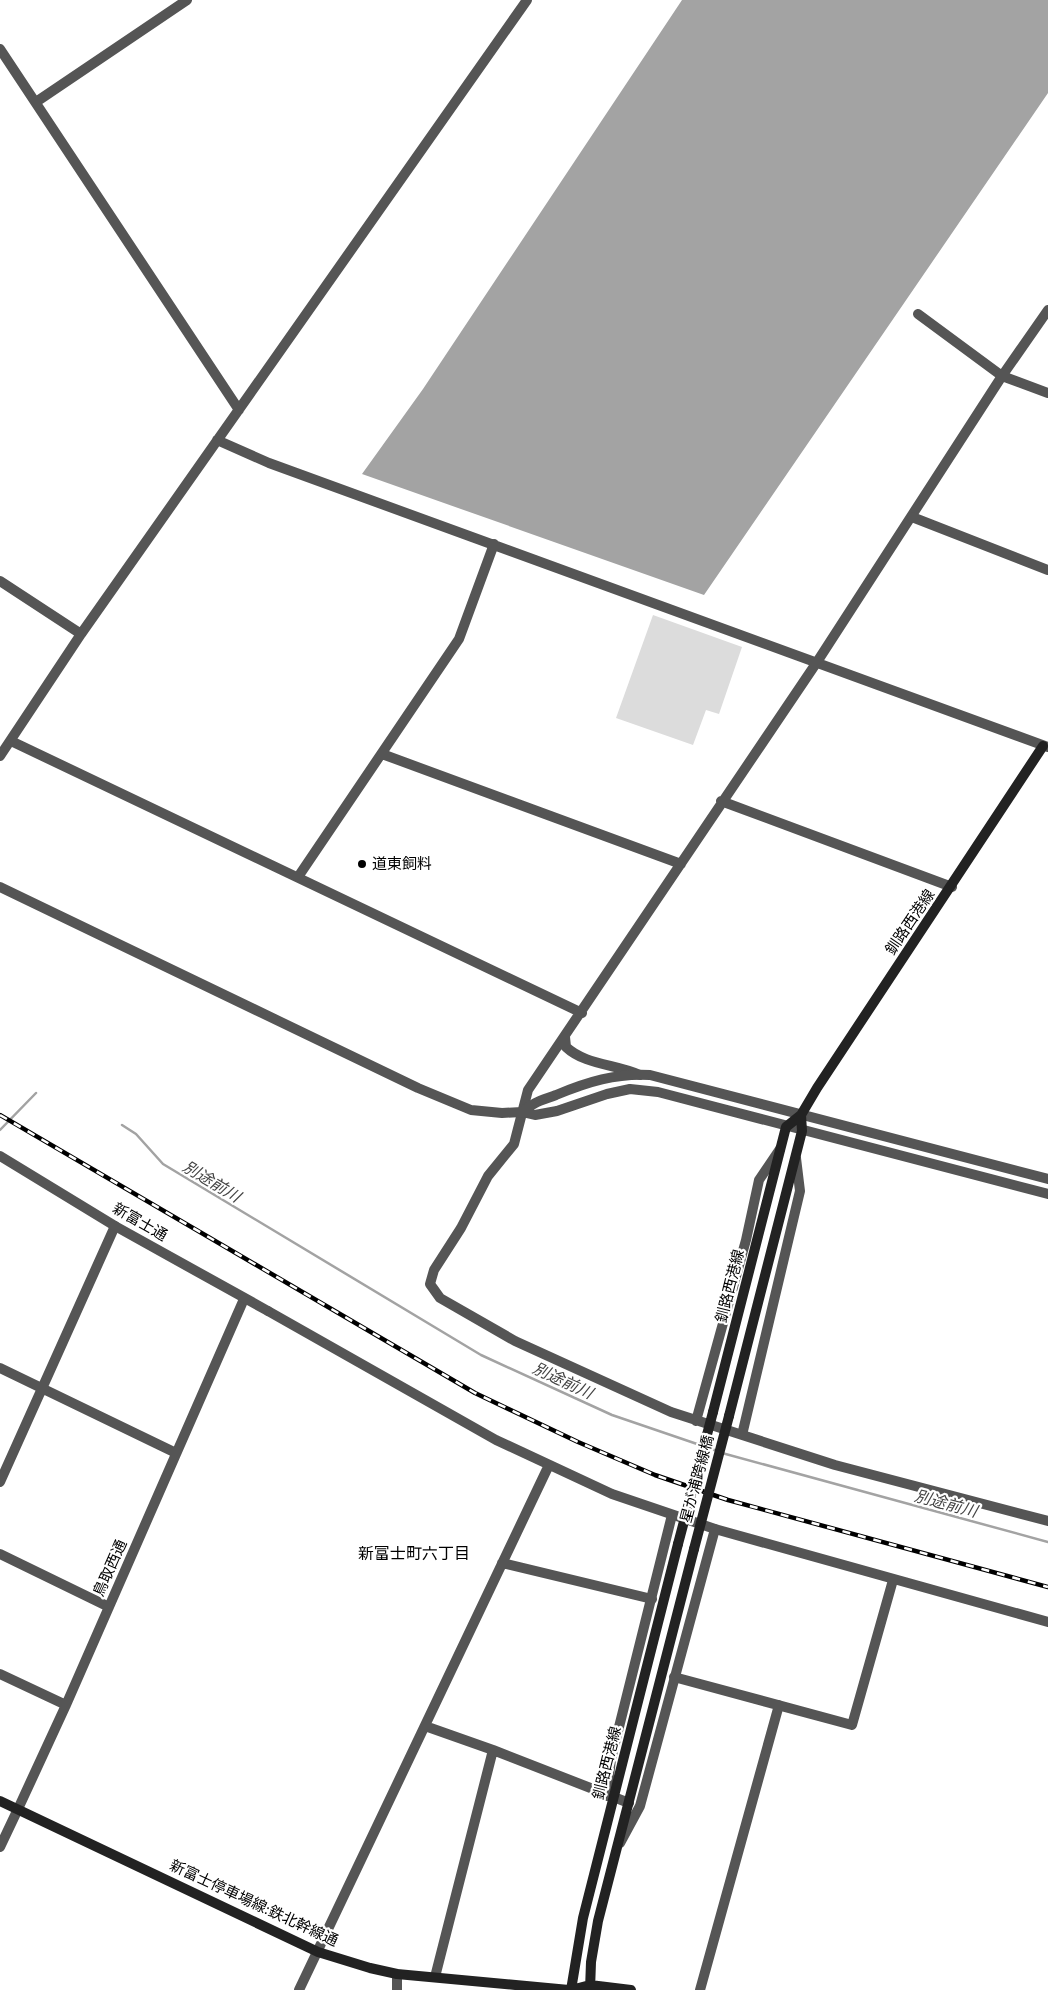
<svg xmlns="http://www.w3.org/2000/svg" width="1048" height="1990" viewBox="0 0 1048 1990" font-family="'Source Sans 3','Noto Sans JP',sans-serif">
	<rect width="100%" height="100%" fill="#fff"/>
	<!-- green -->
	<path fill="#dcdcdc" d="M653 615 742 647 719 714 706 710 693 745 616 718Z"/>
	<!-- water -->
	<path fill="#a3a3a3" d="M682 0H1048V93L704 595 362 474 423 389Z"/>
	<g fill="none" stroke-linecap="round" stroke-linejoin="round">
		<!-- stream -->
		<path stroke="#a3a3a3" stroke-width="2.5" d="M122 1125 136 1134 163 1164 481 1355 612 1415 700 1445
			M0 1130 36 1093
			M706 1447 717 1451
			M722 1453 1048 1542"/>
		<!-- minor -->
		<path stroke="#555" stroke-width="10" d="M0 49 239 410
			M36 102 187 0
			M1048 310 1002 376 817 662 528 1090 514 1144 488 1176 461 1228 434 1270 430 1284 440 1298 515 1341 671 1412 835 1465 1048 1521
			M918 314 1002 376 1048 393
			M217 440 269 463 1048 747
			M0 581 81 634
			M11 741 582 1013
			M382 754 681 864
			M0 756 81 634 527 0
			M721 801 952 887
			M298 877 459 639 494 544
			M565 1037 566 1047C585 1065 616 1064 640 1075
			M268 1311 496 1440 612 1494 715 1529 1048 1622
			M0 1368 176 1453
			M696 1421 746 1240 759 1180 780 1149
			M742 1435 800 1191 796 1158
			M0 1482 115 1226
			M0 1554 109 1607
			M502 1563 652 1599
			M0 1674 66 1705
			M674 1677 852 1725 893 1580
			M425 1726 493 1750 629 1803
			M18 1809 66 1705 244 1299
			M435 1977 493 1750
			M299 1990 549 1465
			M397 1990V1974
			M700 1990 779 1705"/>
		<!-- tertiary -->
		<path stroke="#555" stroke-width="10" d="M912 517 1048 570
			M0 887 418 1088 471 1110 502 1113 522 1112 535 1115 557 1111 607 1094 630 1089 658 1092 1048 1194
			M522 1112C533 1102 543 1100 556 1095 587 1082 616 1073 650 1075L1048 1179
			M0 1156 115 1226 268 1311
			M607 1796 611 1759 672 1515
			M620 1843 640 1806 715 1529
			M0 1847 18 1809"/>
		<!-- secondary -->
		<path stroke="#222" stroke-width="10" d="M713 1412 786 1127 801 1115 817 1088 1043 746
			M729 1416 802 1131 801 1115
			M0 1801 318 1952 370 1968 397 1974 569 1990
			M571 1990 583 1918 678 1544
			M571 1990 590 1985 631 1990
			M590 1990 591 1962 598 1921 694 1549"/>
		<!-- rail casing -->
		<g stroke="#000" stroke-width="4.5">
			<path id="rail" d="M0 1115 475 1393 578 1442 655 1475 728 1500 1048 1587"/>
		</g>
		<!-- rail -->
		<use href="#rail" stroke="#fff" stroke-width="2.5" stroke-dasharray="8" stroke-linecap="butt"/>
		<!-- secondary-bridge -->
		<path stroke="#222" stroke-width="10" d="M678 1544 713 1412
			M694 1549 729 1416"/>
	</g>
	<!-- markers -->
	<circle fill="#000" stroke="#fff" stroke-width="2" cx="362" cy="864" r="5"/>
	<g text-anchor="middle" stroke-width="4.5" stroke-linejoin="round" paint-order="stroke">
		<!-- poi labels -->
		<g font-size="15" fill="#000" stroke="#fff" text-anchor="start">
			<text x="372" y="869">道東飼料</text>
		</g>
		<!-- street labels -->
		<g font-size="15" fill="#000" stroke="#fff">
			<text transform="translate(910 922) rotate(-56)" y="5">釧路西港線</text>
			<text transform="translate(140 1222) rotate(30)" y="5">新富士通</text>
			<text transform="translate(730 1286) rotate(-76)" y="5">釧路西港線</text>
			<text transform="translate(697 1479) rotate(-75)" y="5">星が浦跨線橋</text>
			<text transform="translate(110 1568) rotate(-66)" y="5">鳥取西通</text>
			<text transform="translate(607 1763) rotate(-76)" y="5">釧路西港線</text>
			<text transform="translate(254 1903) rotate(25)" y="5">新富士停車場線:鉄北幹線通</text>
		</g>
		<!-- water labels -->
		<g font-size="16" font-style="italic" fill="#444" stroke="#fff">
			<text transform="translate(212 1181) rotate(31)" y="6">別途前川</text>
			<text transform="translate(563 1380) rotate(25)" y="6">別途前川</text>
			<text transform="translate(946 1503) rotate(15)" y="6">別途前川</text>
		</g>
		<!-- neighbourhood labels -->
		<g font-size="16" fill="#000" stroke="#fff">
			<text x="414" y="1559">新富士町六丁目</text>
		</g>
	</g>
</svg>
